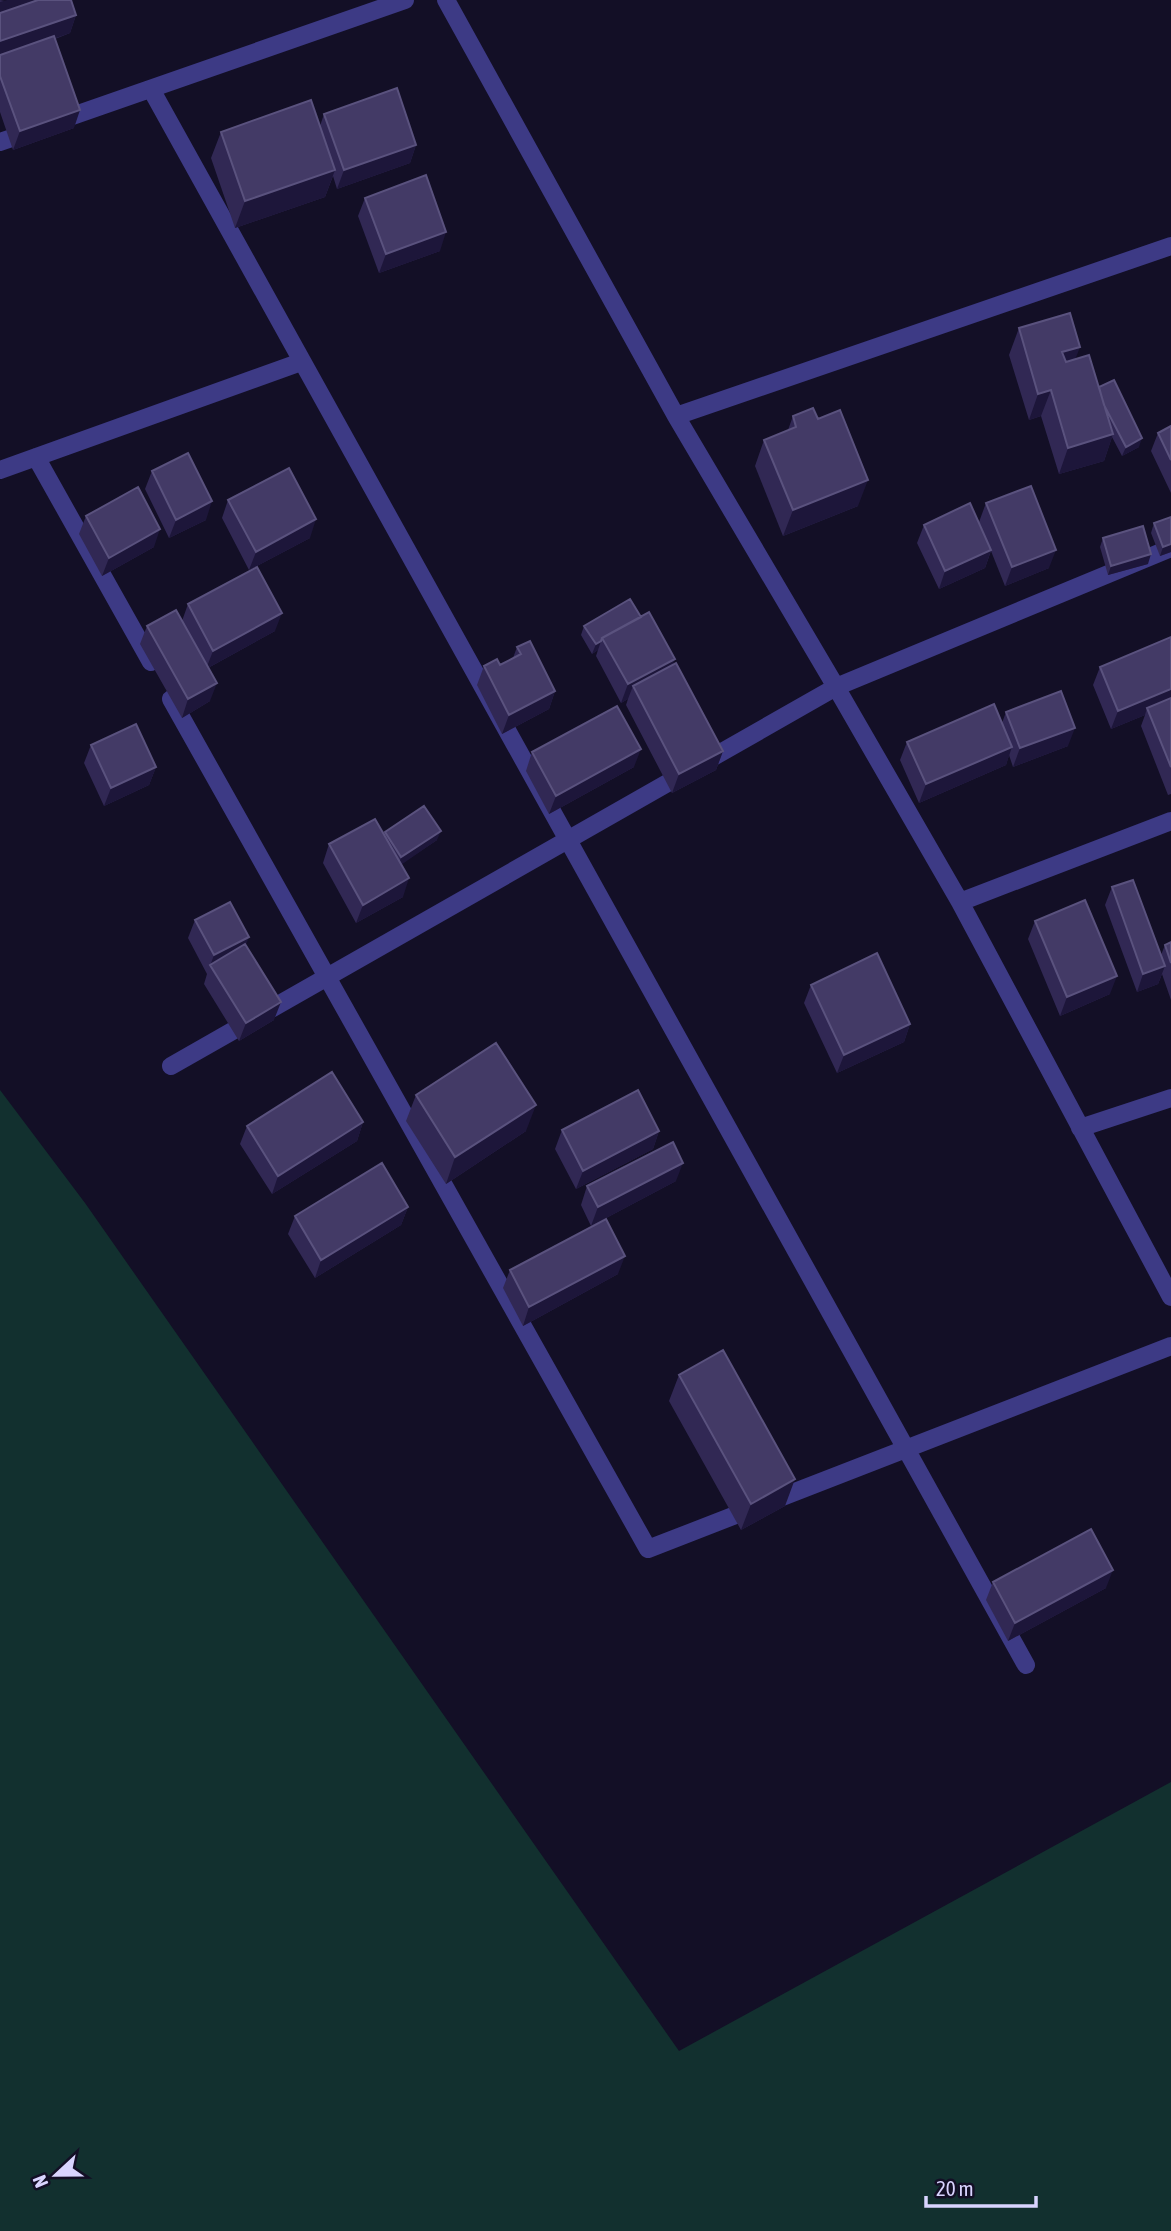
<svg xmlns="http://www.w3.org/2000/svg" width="1171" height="2231" viewBox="0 0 1171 2231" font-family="'Asap Condensed',sans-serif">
	<rect width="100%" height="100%" fill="#130f26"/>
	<!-- green -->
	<path fill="#12302f" d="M0 1090 85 1203 679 2051 1171 1782V2231H0Z"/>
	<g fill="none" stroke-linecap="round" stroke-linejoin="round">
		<!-- minor -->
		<path stroke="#3d3a85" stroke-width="18" d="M446 0 676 416 836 687 960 902 1171 1297
			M151 89 1026 1665
			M58 121 405 0
			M0 142 32 131
			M676 416 1171 246
			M36 457 151 662
			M0 470 301 362
			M171 699 648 1549 1171 1346
			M960 902 1171 821
			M171 1066 836 687 1171 548
			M1080 1128 1171 1098"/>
	</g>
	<!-- wall -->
	<path fill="#312854" d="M0 0 76 15 70 33 55 39 74 128 13 150 0 112Z
		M324 114 416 145 410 163 337 189 333 176 325 197 235 228 211 158 221 132 320 126Z
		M365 198 440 251 379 273 358 216Z
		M1019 328 1075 359 1099 387 1139 447 1122 456 1112 437 1104 461 1059 474 1041 416 1029 420 1009 355Z
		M793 416 858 506 783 536 755 466 764 440 788 430Z
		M1171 426V493L1151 451 1158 433Z
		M152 471 206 520 169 538 145 489Z
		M228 500 310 538 249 570 222 518Z
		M986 503 1049 568 1005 586 991 551 985 568 939 589 917 543 924 525 984 533 979 522Z
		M86 516 154 547 102 576 79 534Z
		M1154 523 1171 552 1160 556 1151 533Z
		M1103 538 1148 564 1108 575 1100 547Z
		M188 604 275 631 208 668 210 701 182 718 140 644 147 626 182 621Z
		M641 617 672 665 723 751 716 770 672 793 626 705 628 699 621 703 596 656 598 650 592 654 581 635 584 626Z
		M1171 637V794L1168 795 1141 726 1145 715 1111 729 1093 685 1100 667Z
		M517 647 555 691 549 709 502 734 477 685 484 666 500 665 513 658Z
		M1006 712 1068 746 1013 767 1009 755 1006 765 919 803 900 760 907 742 1002 723Z
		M91 745 156 767 149 785 104 806 84 763Z
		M532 752 634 767 549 814 526 771Z
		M385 832 437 840 401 864 403 897 356 923 323 863 329 844 384 834Z
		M1112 887 1161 955 1165 945 1171 942V1000L1162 974 1158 984 1137 992 1105 905Z
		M195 920 246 945 274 1020 239 1041 204 984 207 974 188 938Z
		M1035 921 1110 994 1060 1016 1028 939Z
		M811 985 910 1024 904 1042 837 1073 804 1003Z
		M416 1095 526 1131 446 1184 406 1121Z
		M363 1122 357 1141 272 1194 240 1144 247 1126Z
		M562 1130 659 1131 653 1149 576 1189 555 1149Z
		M676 1181 591 1226 581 1205 587 1186Z
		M408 1207 401 1225 315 1278 288 1234 295 1216Z
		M510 1270 618 1274 523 1326 503 1288Z
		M679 1375 785 1506 741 1530 669 1401Z
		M993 1582 1106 1588 1008 1641 986 1600Z"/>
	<!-- shaded-wall -->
	<path fill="#1d163a" d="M7 0H48L0 18V2Z
		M76 15 70 33 0 58V41Z
		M80 110 74 128 13 150 20 131Z
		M416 145 410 163 337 189 344 170Z
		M335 170 325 197 235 228 245 201Z
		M446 232 440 251 379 273 386 254Z
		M1080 347 1070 373 1062 352Z
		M1051 390 1041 416 1029 420 1038 394Z
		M1113 434 1104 461 1059 474 1068 448Z
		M1142 438 1139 447 1122 456 1126 447Z
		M868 480 858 506 783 536 793 510Z
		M212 501 206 520 169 538 176 520Z
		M316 519 310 538 249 570 256 552Z
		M160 529 154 547 102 576 109 558Z
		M1171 544V552L1160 556 1163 547Z
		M991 550 985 568 939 589 945 571Z
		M1056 550 1049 568 1005 586 1012 567Z
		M1151 554 1148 564 1108 575 1111 566Z
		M282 613 275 631 206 669 213 651Z
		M601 641 598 650 592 654 596 644Z
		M675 659 668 677 633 686 628 699 621 703 628 684Z
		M217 683 210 701 182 718 188 699Z
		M1171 689V704L1147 708 1145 715 1111 729 1118 711Z
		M555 691 549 709 502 734 509 715Z
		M1075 728 1068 746 1013 767 1020 748Z
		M1012 747 1006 765 919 803 926 784Z
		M641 749 634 767 549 814 556 796Z
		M723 751 716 770 672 793 679 774Z
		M156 767 149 785 104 806 111 788Z
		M441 831 437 840 398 867 401 857Z
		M409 878 403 897 356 923 363 905Z
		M249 937 242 955 210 966 214 955Z
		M1165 966 1158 984 1137 992 1143 974Z
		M1117 976 1110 994 1060 1016 1067 997Z
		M281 1002 274 1020 239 1041 246 1023Z
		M910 1024 904 1042 837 1073 844 1055Z
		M536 1105 526 1131 446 1184 455 1157Z
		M363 1122 357 1141 272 1194 278 1176Z
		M659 1131 653 1149 576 1189 583 1171Z
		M683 1163 676 1181 591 1226 598 1207Z
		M408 1207 401 1225 315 1278 321 1260Z
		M625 1256 618 1274 523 1326 529 1307Z
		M795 1479 785 1506 741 1530 751 1504Z
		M1113 1570 1106 1588 1008 1641 1015 1623Z"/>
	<!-- building -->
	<path fill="#433a66" stroke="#5a527e" stroke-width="2" d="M38 0H71L76 15 0 41V13Z
		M54 36 80 110 20 131 0 76V55Z
		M397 88 416 145 344 170 324 114Z
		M311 100 335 170 245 201 221 132Z
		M426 175 446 232 386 254 365 198Z
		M1070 313 1080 347 1062 352 1066 362 1089 355 1113 434 1068 448 1051 390 1038 394 1019 328Z
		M1114 380 1142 438 1126 447 1104 405 1099 387Z
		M813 408 818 419 840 410 868 480 793 510 764 440 796 427 793 416Z
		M1171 426V460L1158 433Z
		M188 453 212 501 176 520 152 471Z
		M289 468 316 519 256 552 228 500Z
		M1031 486 1056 550 1012 567 986 503Z
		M138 487 160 529 109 558 86 516Z
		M970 503 991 550 945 571 924 525Z
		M1171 517V544L1163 547 1154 523Z
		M1143 526 1151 554 1111 566 1103 538Z
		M257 567 282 613 213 651 188 604Z
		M630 599 641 617 602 638 601 641 596 644 584 626Z
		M176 610 217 683 188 699 147 626Z
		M649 612 675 659 628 684 602 638Z
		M1171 637V689L1118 711 1100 667Z
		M530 641 555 691 509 715 484 666 497 659 500 665 521 654 517 647Z
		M676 663 723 751 679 774 633 686Z
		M1061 691 1075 728 1020 748 1006 712Z
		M1171 698V767L1147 708Z
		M994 704 1012 747 926 784 907 742Z
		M617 706 641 749 556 796 532 752Z
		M136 724 156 767 111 788 91 745Z
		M424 806 441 831 401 857 385 832Z
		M375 819 409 878 363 905 329 844Z
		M1133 880 1165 966 1143 974 1112 887Z
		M1085 900 1117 976 1067 997 1035 921Z
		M230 902 249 937 214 955 195 920Z
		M1171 942V963L1165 945Z
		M245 944 281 1002 246 1023 210 965Z
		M877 953 910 1024 844 1055 811 985Z
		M496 1043 536 1105 455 1157 416 1095Z
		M332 1072 363 1122 278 1176 247 1126Z
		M638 1090 659 1131 583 1171 562 1130Z
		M673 1142 683 1163 598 1207 587 1186Z
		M382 1163 408 1207 321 1260 295 1216Z
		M606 1219 625 1256 529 1307 510 1270Z
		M723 1350 795 1479 751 1504 679 1375Z
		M1091 1529 1113 1570 1015 1623 993 1582Z"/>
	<!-- north arrow -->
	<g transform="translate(56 2175) rotate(248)" stroke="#130f26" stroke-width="5" paint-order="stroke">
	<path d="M0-5L12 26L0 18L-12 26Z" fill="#d9d4ff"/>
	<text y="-10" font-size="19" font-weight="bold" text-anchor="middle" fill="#d9d4ff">N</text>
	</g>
	<!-- scale -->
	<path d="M926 2196v10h110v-10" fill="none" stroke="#d9d4ff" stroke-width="3.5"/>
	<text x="936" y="2196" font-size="21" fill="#d9d4ff" stroke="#130f26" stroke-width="5" paint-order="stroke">20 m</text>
</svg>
